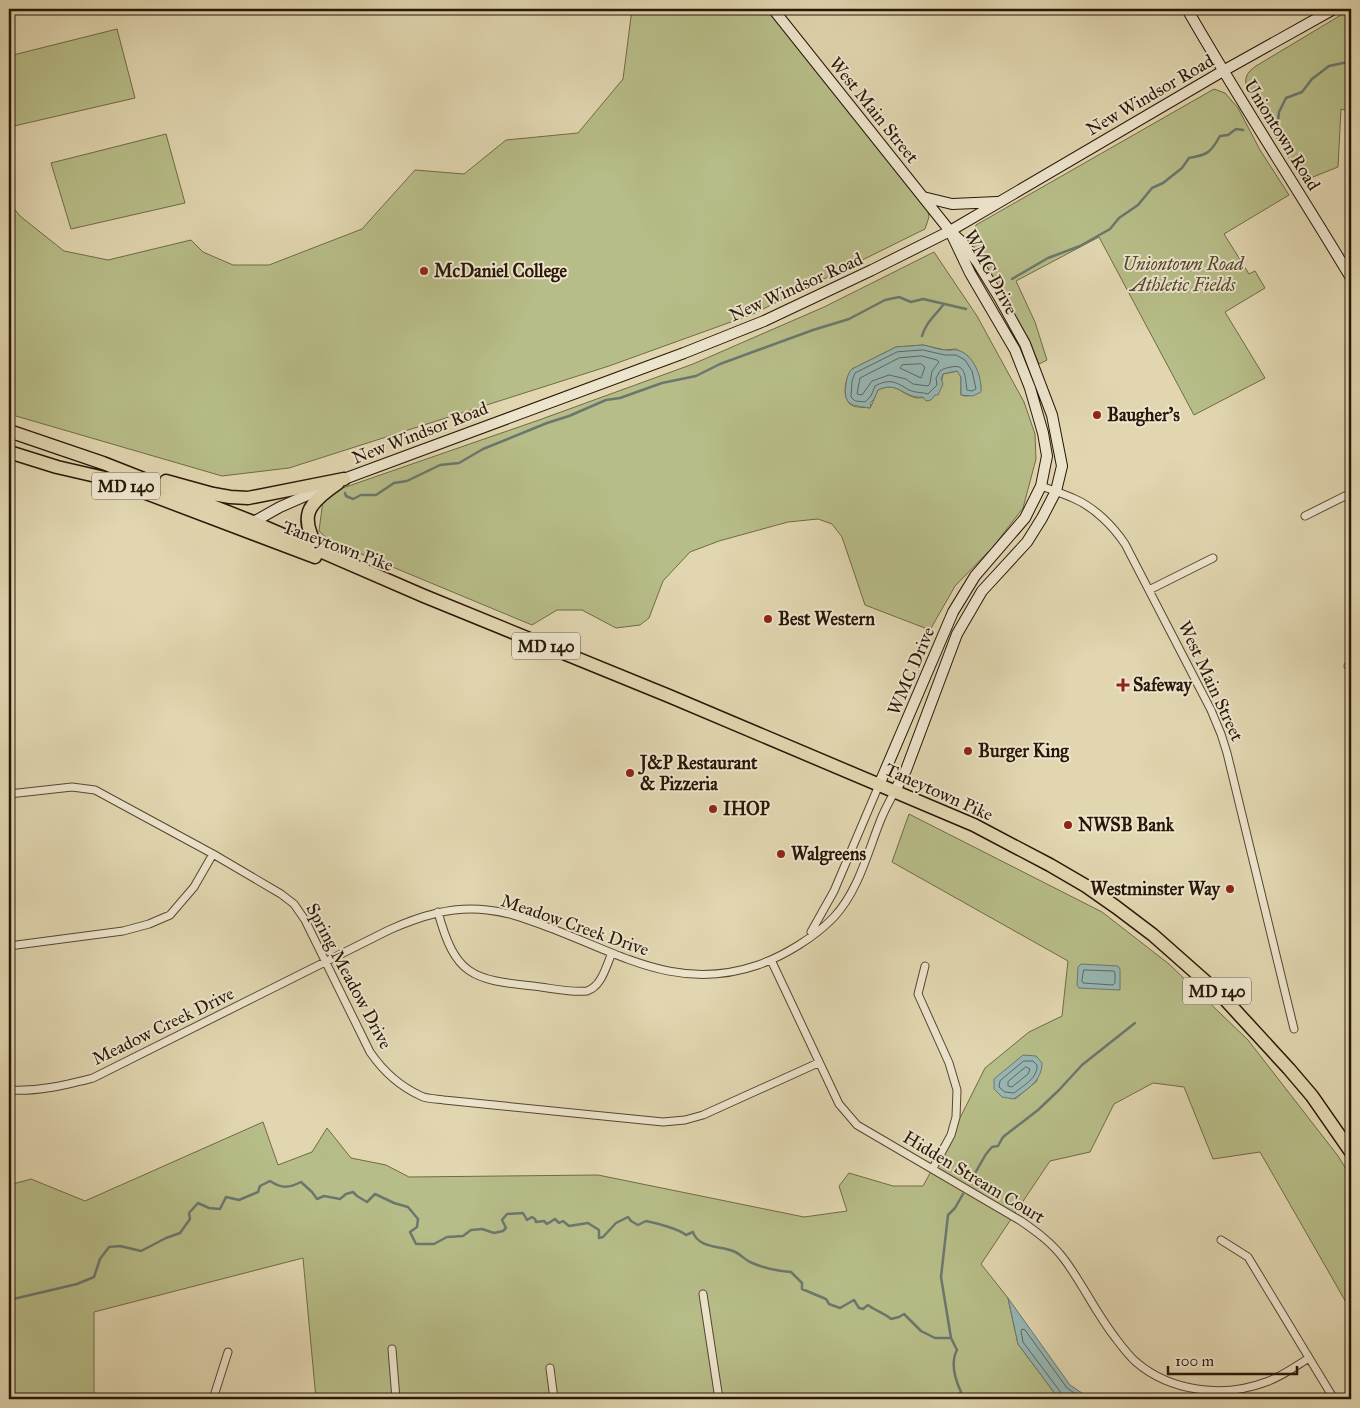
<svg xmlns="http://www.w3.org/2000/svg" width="1360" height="1408" viewBox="0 0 1360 1408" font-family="'IM FELL Great Primer',serif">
	<rect width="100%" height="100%" fill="#e1d6b0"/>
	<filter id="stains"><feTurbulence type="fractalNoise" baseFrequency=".004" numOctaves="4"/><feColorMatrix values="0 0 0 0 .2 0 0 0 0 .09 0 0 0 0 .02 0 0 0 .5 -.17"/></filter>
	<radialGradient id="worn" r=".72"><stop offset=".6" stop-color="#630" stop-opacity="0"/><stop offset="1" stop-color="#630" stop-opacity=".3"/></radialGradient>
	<!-- green -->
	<path fill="#b7bd88" stroke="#706a47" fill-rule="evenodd" d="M632 9H773L927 206 929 217 925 229 753 314 609 366 289 468 222 476 9 414V202L20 216 64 251 108 260 191 240 203 252 233 265H269L362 229 415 170 464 174 506 140 578 133 623 79Z
		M1351 9V112L1341 109 1338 167 1308 179 1304 183 1247 89C1244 78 1246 73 1256 66Z
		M117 29 135 98 14 126 9 111V56Z
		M1214 89 1225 93 1238 108 1260 150 1289 195 1224 234 1249 274 1255 271 1265 288 1225 312 1265 378 1194 415 1099 237 1016 281 1035 322 1047 360 1039 364 1029 339 974 247 973 234 976 225Z
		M166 134 185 203 71 229 51 163Z
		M934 252 977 316 1024 402 1035 434 1036 459 1023 508 993 547 955 586 930 630 865 605 842 537 832 524 818 519 788 522 719 541 690 552 663 581 649 618 640 625 616 628 582 610H557L532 625 330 541 319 531 323 500 337 490 539 420 693 364 824 307ZM923 345 945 350 956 349 968 356 979 376 981 387C977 394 969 398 961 395V377L958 371 943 374 940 390 933 396C928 397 922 398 917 398 900 395 898 381 878 390 875 396 873 403 870 408 864 407 854 408 850 404 841 396 846 376 852 369L896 347Z
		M909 814 1102 912 1169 964 1248 1040 1338 1156 1351 1177V1311L1260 1152 1213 1159 1184 1087 1153 1083 1114 1104 1090 1152 1050 1161 981 1264 1008 1298 1018 1344 1059 1399H316L303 1258 94 1312V1399H9V1185L31 1179 85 1201 263 1122 278 1165 312 1152 327 1128 351 1158 386 1165 409 1177 598 1175 804 1217 847 1211 839 1186 849 1173 893 1186H923L957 1124 985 1068 1029 1032 1062 1016 1068 961 892 862ZM1036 1056 1037 1081 1015 1099Z"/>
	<!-- water -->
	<path fill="#97b7b4" stroke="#6b776e" d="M923 345C930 346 938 350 946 350 950 351 954 349 957 350 974 354 982 377 981 392L973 396 961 395V377L957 371 943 374 941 379 943 384 938 395H935L931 400 926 401 923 397C904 399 898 380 878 390L874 399 871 402 870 408C852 405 843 406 846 384 847 378 848 373 852 369L896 347Z
		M1081 964 1118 966 1120 969V990L1079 988 1077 985 1078 967Z
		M1023 1055 1036 1056 1042 1063C1042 1081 1027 1089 1014 1099L1002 1097 994 1089V1079Z
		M1008 1298 1070 1385 1091 1399H1059L1018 1344Z"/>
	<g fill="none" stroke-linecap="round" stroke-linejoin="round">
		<!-- shore -->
		<path stroke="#60665d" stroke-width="1" d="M923 350 945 355H956L965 360 972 371 976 389 972 391 967 390C965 380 967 363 951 367 947 368 944 368 940 371L936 378 937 385 928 394C922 392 915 393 909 390 896 382 890 378 875 386L871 396 865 402 855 401 851 397 852 381 855 373 897 352Z
			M922 356 937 360 939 362 932 371 930 383 928 386 913 384 906 379 889 375 872 381 862 395 857 394 860 378 899 358Z
			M921 364 925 367 921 378 900 368 902 365Z
			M1084 970 1114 971 1115 973V983L1113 985 1083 983 1082 981Z
			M1024 1061H1033L1037 1065C1038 1078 1023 1086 1014 1093L1005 1092 999 1087 1000 1081Z
			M1026 1067 1030 1069 1028 1074 1012 1087 1008 1086V1082Z
			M1063 1399 1062 1394 1023 1342 1021 1331 1022 1329 1025 1330 1067 1388 1083 1399"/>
		<!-- stream -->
		<path stroke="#6b776e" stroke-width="2.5" d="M1274 126 1278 121 1279 112 1286 98 1302 92 1312 79 1329 66 1348 62 1351 59
			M1012 279 1048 258 1080 246 1110 229 1119 218 1138 205 1152 188 1163 183 1182 168 1189 158C1208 155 1211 152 1220 136L1228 135 1236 129 1243 130
			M922 336C926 322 935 316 943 305
			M345 493 346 496 353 499 361 495H376L394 483 407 481 440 465 459 463 483 449 547 423 569 416 606 400 620 398 662 383 696 376 720 364 813 330 849 319 885 300 899 297 911 302 923 299 966 309
			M970 1182 986 1154 992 1147 998 1146 1003 1137 1038 1110 1059 1090 1082 1065 1135 1023
			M9 1300 77 1284 94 1277 100 1259 109 1247 120 1246 141 1251 166 1238 180 1233 190 1219 189 1213 198 1203 209 1208 220 1209 226 1197 239 1200 258 1192 260 1186 270 1181C282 1189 289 1188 301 1182L312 1192 317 1199 324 1196 340 1199 346 1194 353 1192 357 1196 367 1202 375 1194 394 1203 408 1207 418 1219 417 1227 410 1232 416 1244H434L447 1237 463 1236 471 1230 482 1229 494 1233 503 1231 506 1228 502 1220 507 1214 523 1213 527 1220 532 1217 535 1219 536 1222 544 1221 547 1224 555 1219 559 1223 563 1221 569 1226 588 1223 599 1230V1238L603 1237 616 1223 628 1217 631 1221 638 1225 646 1221C656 1223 679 1229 686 1235L693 1232C698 1248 720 1246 733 1251 739 1253 744 1259 750 1262 763 1268 777 1271 791 1272L802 1283V1289L826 1299 829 1304 840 1308 854 1300 859 1308 863 1309 868 1305C876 1311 884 1313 891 1319L899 1317 904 1314 921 1331 935 1338H951
			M956 1399 961 1392C955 1379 950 1363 957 1350L951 1338 941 1277 948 1215 955 1208 963 1194"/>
		<!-- street casing -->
		<g stroke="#564630" stroke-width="9">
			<path id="street" d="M1041 486C1052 490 1064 494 1075 499 1095 508 1113 526 1125 544L1211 710 1221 734 1227 753 1294 1029
				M1305 516 1351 493
				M1149 590 1213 558
				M1348 666H1351
				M9 794 72 787 95 790 213 854 281 894 294 904 305 920 370 1052C383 1071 399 1086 421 1096 427 1099 437 1099 444 1100L663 1122 685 1120 703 1115 818 1063
				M1351 798V809
				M438 912C455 975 472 980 533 986 551 988 570 993 587 991 602 986 606 966 612 953
				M811 932 834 891 879 785
				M9 946 123 931 149 924 170 915 194 887 213 854
				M771 960 839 1104 857 1125 1021 1221C1037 1232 1052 1243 1064 1259 1082 1283 1095 1311 1114 1336 1120 1344 1128 1355 1136 1362 1171 1392 1224 1398 1266 1382 1281 1377 1296 1366 1309 1358
				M925 966 918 994 949 1063 957 1090 956 1117 951 1135 933 1168
				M9 1090C38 1092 65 1085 93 1078L389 930C420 916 452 906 487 910 508 912 526 919 545 926 619 953 677 993 758 965 784 956 815 937 834 917 859 890 868 851 881 819 885 809 890 800 895 791
				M1221 1240 1248 1257 1334 1399
				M703 1294 719 1399
				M392 1349 396 1399
				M550 1368 554 1399
				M213 1399 228 1352"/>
		</g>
		<!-- secondary casing -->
		<g stroke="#281606" stroke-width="12">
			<path id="secondary" d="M773 9 950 231 970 273 1015 350 1030 388 1043 433 1047 456 1041 486 1025 518 975 576 953 612 879 785
				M1187 9C1239 100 1297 188 1351 278
				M923 197 952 204 997 202
				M248 525 280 507 344 479 684 353 764 321 872 270 950 231 1223 71 1334 9
				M895 791 906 770 957 634 982 591 1027 542 1042 518 1056 491 1062 466 1052 415 1025 344 999 297 978 263 963 243 952 233"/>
		</g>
		<!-- highway casing -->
		<g stroke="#281606" stroke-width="15">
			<path id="highway" d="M9 431 103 463 253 522 424 596 669 696 974 825 1050 865 1086 886 1116 907 1153 935 1222 996 1289 1069 1312 1096 1351 1152
				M9 452 57 467 109 479 315 557
				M166 481 213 494 230 497 248 498 344 479
				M319 550C298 516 307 504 338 483"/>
		</g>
		<!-- street -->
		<use href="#street" stroke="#ece4cc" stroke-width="7"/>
		<!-- secondary -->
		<use href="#secondary" stroke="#ece4cc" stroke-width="10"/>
		<!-- highway -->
		<use href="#highway" stroke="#e1d6b0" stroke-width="12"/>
	</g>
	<!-- markers -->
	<g fill="#8f2418" stroke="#ece4cc" stroke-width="2">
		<circle cx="424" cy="271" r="5"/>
		<circle cx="1097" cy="415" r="5"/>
		<circle cx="768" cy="619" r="5"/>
		<path d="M1120.5 677.5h5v5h5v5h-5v5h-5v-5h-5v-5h5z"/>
		<circle cx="968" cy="751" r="5"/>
		<circle cx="630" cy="773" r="5"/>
		<circle cx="713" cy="809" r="5"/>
		<circle cx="1068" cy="825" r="5"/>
		<circle cx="781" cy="854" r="5"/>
		<circle cx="1230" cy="889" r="5"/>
	</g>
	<g text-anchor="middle" stroke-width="4" stroke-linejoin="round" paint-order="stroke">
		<!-- shield labels -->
		<g fill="#ece4cc" stroke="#635441" stroke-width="1">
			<rect x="92" y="472.5" width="68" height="27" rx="4"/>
			<rect x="512" y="632.5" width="68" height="27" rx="4"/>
			<rect x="1183" y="977.5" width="68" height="27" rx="4"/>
		</g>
		<g font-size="16" font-weight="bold" fill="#281606">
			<text x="126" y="492">MD 140</text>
			<text x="546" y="652">MD 140</text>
			<text x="1217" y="997">MD 140</text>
		</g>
		<!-- street labels -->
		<g font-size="18" fill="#281606" stroke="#ece4cc">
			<text transform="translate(1150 95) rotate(-30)" y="6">New Windsor Road</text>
			<text transform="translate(874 110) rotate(51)" y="6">West Main Street</text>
			<text transform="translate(1282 135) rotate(58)" y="6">Uniontown Road</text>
			<text transform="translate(991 272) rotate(62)" y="6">WMC Drive</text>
			<text transform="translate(796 287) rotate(-24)" y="6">New Windsor Road</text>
			<text transform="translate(420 433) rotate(-21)" y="6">New Windsor Road</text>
			<text transform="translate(338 546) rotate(20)" y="6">Taneytown Pike</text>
			<text transform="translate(911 671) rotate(-67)" y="6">WMC Drive</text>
			<text transform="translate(1211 681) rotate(65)" y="6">West Main Street</text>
			<text transform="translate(939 792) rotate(24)" y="6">Taneytown Pike</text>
			<text transform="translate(575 925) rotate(19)" y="6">Meadow Creek Drive</text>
			<text transform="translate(349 976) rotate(62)" y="6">Spring Meadow Drive</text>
			<text transform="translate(163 1026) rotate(-26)" y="6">Meadow Creek Drive</text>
			<text transform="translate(974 1177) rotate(31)" y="6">Hidden Stream Court</text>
		</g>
		<!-- park labels -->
		<g font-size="18" font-style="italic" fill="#53482d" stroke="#ece4cc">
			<text x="1183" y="270">Uniontown Road<tspan x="1183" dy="21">Athletic Fields</tspan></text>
		</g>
		<!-- poi labels -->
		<g font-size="18" font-weight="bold" fill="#281606" stroke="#ece4cc" text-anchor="start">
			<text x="434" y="277">McDaniel College</text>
			<text x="1107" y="421">Baugher's</text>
			<text x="778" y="625">Best Western</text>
			<text x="1133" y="691">Safeway</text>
			<text x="978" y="757">Burger King</text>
			<text x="640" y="769">J&amp;P Restaurant<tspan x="640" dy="21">&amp; Pizzeria</tspan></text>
			<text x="723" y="815">IHOP</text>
			<text x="1078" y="831">NWSB Bank</text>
			<text x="791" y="860">Walgreens</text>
			<text x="1220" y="895" text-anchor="end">Westminster Way</text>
		</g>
	</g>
	<!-- margin -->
	<rect width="1360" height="1408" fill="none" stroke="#e1d6b0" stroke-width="30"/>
	<rect x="10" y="10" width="1340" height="1388" fill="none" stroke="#281606" stroke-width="2.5"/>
	<rect x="15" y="15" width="1330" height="1378" fill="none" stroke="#281606"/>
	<!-- scale -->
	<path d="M1168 1366v8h129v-8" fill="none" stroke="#281606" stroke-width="2.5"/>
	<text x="1175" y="1366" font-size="15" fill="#281606" stroke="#ece4cc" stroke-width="4" paint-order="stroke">100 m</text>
	<rect width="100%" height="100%" filter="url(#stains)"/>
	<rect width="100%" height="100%" fill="url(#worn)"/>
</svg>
